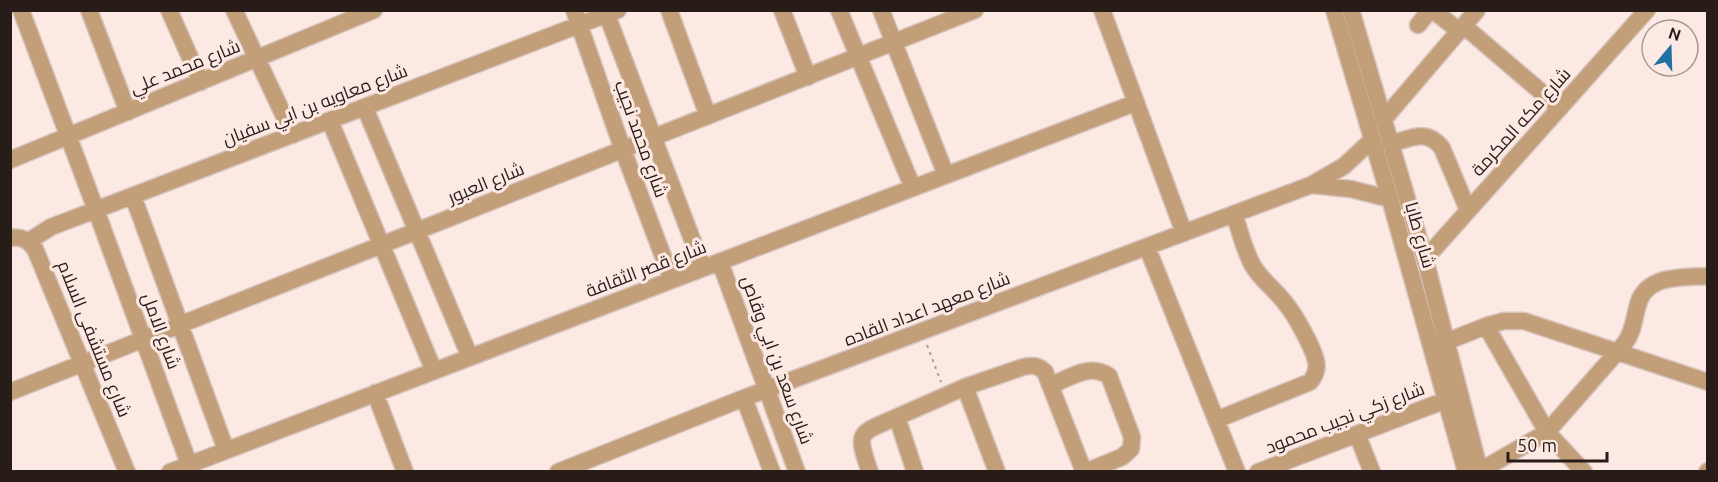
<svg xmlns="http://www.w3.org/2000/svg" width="1718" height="482" viewBox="0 0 1718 482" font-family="Ubuntu,Cairo,sans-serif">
	<rect width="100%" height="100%" fill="#fde9e3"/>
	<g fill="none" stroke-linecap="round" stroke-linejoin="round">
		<!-- minor casing -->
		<g stroke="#d7c4bf" stroke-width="19">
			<path id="minor" d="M21 10 96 210 189 464
				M89 10 128 112
				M169 10 201 82
				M234 10 293 135
				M574 10 623 150 672 280
				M669 10 708 116
				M782 10 808 77
				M839 10 913 188
				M881 10 946 175
				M1102 10 1184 233
				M1334 10 1390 199 1466 472
				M1351 10 1425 259 1480 472
				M1433 10 1459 31
				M607 15 703 268
				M1418 25 1430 10
				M1464 26 1560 108
				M365 108 470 357
				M1383 120 1477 10
				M330 121 434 371
				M1390 144C1411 138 1427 128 1442 148L1468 210
				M10 160 374 10
				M1312 185 1351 189 1390 199
				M133 196 226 450
				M10 238C22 236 28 240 35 249L127 472
				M29 241 51 227 618 10
				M1147 247 1237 472
				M1425 259 1647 10
				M720 262 797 472
				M1486 326 1547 432 1584 472
				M1438 345 1486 326 1504 321H1524L1708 382
				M1052 385C1071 377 1090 363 1109 376L1132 437 1131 449 1122 457 1085 472
				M965 387 997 472
				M10 392 975 10
				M375 393 405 472
				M744 398 772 472
				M1216 420 1310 382C1315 376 1318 370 1316 361 1313 347 1295 315 1286 304 1276 290 1262 281 1253 266 1244 250 1240 231 1234 214
				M1357 434 1372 472
				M1480 471 1547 432 1625 343C1633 332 1634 320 1637 308 1644 274 1680 278 1708 276
				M170 472 1135 103
				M558 472 744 398 1311 185 1344 166 1372 140
				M870 472C855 430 859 434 897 417
				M915 472 897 417 965 387 1023 367C1032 365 1038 365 1045 372L1084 472
				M1258 472 1446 400
				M1707 472 1708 471"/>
		</g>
		<!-- path -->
		<path stroke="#ac9b96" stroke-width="2" stroke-dasharray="3 4.5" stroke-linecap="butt" d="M927 345 941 382"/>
		<!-- minor -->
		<use href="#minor" stroke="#c29f79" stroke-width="16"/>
	</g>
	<g text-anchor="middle" stroke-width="6" stroke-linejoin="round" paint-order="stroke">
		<!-- street labels -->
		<g font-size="18" fill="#281c19" stroke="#fde9e3">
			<text transform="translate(185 67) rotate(-22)" y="6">شارع محمد علي</text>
			<text transform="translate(315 105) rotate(-21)" y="6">شارع معاويه بن ابي سفيان</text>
			<text transform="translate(1521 122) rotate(-48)" y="6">شارع مكه المكرمة</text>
			<text transform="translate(641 139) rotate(70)" y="6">شارع محمد نجيب</text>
			<text transform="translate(486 183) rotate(-22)" y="6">شارع العبور</text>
			<text transform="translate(1420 235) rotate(74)" y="6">شارع طابا</text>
			<text transform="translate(646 269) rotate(-21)" y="6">شارع قصر الثقافة</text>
			<text transform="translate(927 309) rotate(-21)" y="6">شارع معهد اعداد القاده</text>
			<text transform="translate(161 331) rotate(70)" y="6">شارع الامل</text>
			<text transform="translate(94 339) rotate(68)" y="6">شارع مستشفى السلام</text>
			<text transform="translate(777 360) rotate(70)" y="6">شارع سعد بن ابي وقاص</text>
			<text transform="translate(1345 418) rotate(-21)" y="6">شارع زكي نجيب محمود</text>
		</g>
	</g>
	<!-- border -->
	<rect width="1718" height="482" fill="none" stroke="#281c19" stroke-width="24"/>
	<!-- north arrow -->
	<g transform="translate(1670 48) rotate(19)"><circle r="28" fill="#fde9e3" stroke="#a89792" stroke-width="1.5"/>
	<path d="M0-4.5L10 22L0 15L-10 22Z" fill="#2271a3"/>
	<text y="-9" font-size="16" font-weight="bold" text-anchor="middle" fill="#281c19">N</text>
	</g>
	<!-- scale -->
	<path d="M1508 452v9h99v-9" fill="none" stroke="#281c19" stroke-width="3"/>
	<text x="1517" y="452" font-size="18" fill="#281c19" stroke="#fde9e3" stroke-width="4.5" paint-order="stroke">50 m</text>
</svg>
